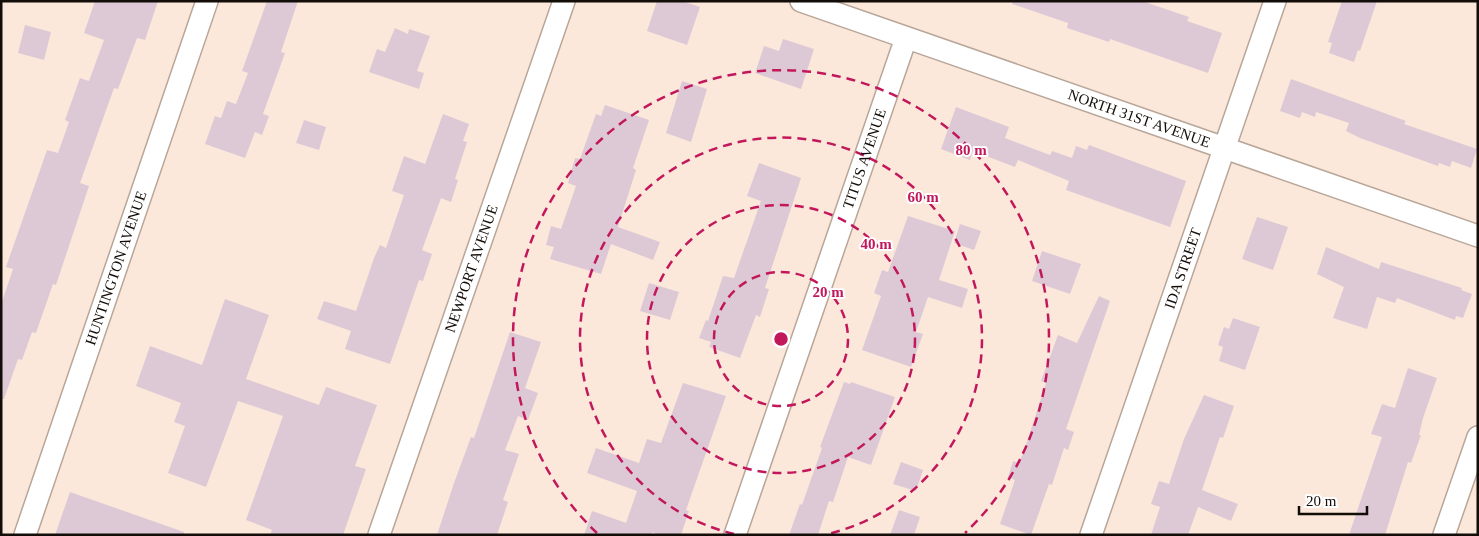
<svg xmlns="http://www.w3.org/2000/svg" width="1479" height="536" viewBox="0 0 1479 536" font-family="'Times New Roman',serif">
	<rect width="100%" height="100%" fill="#fbe8da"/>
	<!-- building -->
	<path fill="#ddc9d5" d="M95 1H158L145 40 137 38 118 89 114 88 80 183 89 186 56 285 53 284 36 333 32 332 22 360 18 359 4 399H1V305L13 269 6 267 47 150 58 153 69 122 65 120 80 78 89 81 104 40 84 33Z
		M267 1H298L281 52 285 53 263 114 269 116 262 135 255 132 245 158 205 144 215 116 221 118 227 101 236 104 248 73 242 71Z
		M657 1H682L700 7 687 45 647 31Z
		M1013 1H1142L1189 17 1187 21 1222 33 1208 73 1110 39 1109 42 1067 28 1068 23 1012 4Z
		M1342 1H1377L1360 51 1358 50 1354 62 1329 53 1332 43 1328 42Z
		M25 25 51 32 44 60 18 53Z
		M395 28 408 34 409 29 430 36 417 71 424 73 419 89 369 72 377 49 385 52Z
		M783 39 814 49 801 89 755 73 764 46 779 51Z
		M1291 79 1406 121 1404 124 1477 149 1471 168 1452 161 1450 167 1439 163 1438 166 1360 138 1346 131 1349 123 1316 112 1315 117 1302 112 1300 118 1280 111Z
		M682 81 707 89 691 142 666 133Z
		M605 105 649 120 633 168 636 170 618 227 660 242 653 260 611 244 601 274 550 259 554 247 546 245 551 226 561 229 576 186 568 183 575 158 580 159 596 114 601 116Z
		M956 107 1009 127 1005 138 1050 155 1052 151 1072 158 1076 146 1087 150 1089 145 1186 181 1170 227 1066 190 1069 181 1018 160 1015 167 973 151 970 160 941 149Z
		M443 114 469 124 463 141 467 142 455 179 458 180 451 202 441 198 422 250 432 254 423 281 419 280 390 364 345 349 351 331 317 319 324 301 356 311 374 258 380 245 386 248 404 195 392 191 404 156 425 164Z
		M304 120 326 127 319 150 296 143Z
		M759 163 801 178 765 288 769 289 760 317 756 315 740 358 709 347 711 342 699 338 706 320 708 321 723 276 734 278 761 201 747 196Z
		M908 216 955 231 939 280 968 289 962 308 928 297 916 332 923 334 911 367 862 350 881 296 874 293 882 270 888 272Z
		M1257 217 1288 227 1273 270 1242 259Z
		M960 224 981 231 974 250 954 243Z
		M1326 247 1379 269 1381 262 1462 288 1461 290 1472 294 1463 318 1456 316 1455 320 1397 298 1395 303 1377 297 1367 329 1333 318 1344 287 1317 274Z
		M1042 251 1081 264 1070 294 1032 281Z
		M649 283 679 292 670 320 640 311Z
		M1099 296 1110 301 1066 429 1074 432 1068 450 1064 448 1052 485 1049 484 1031 535 1000 524 1015 480 1008 477 1013 461 1019 463 1024 451 1046 383 1041 381 1058 335 1077 343Z
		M225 299 269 315 246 379 319 405 326 387 377 405 355 466 366 469 343 535H270L272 530 246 520 283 416 238 401 206 487 168 473 185 426 174 422 181 403 136 386 150 346 202 365Z
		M1233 318 1260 327 1245 370 1219 361 1223 347 1218 345 1224 327 1229 329Z
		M510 332 541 342 525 388 538 393 528 420 518 416 505 450 519 454 503 500 508 502 497 535H437L454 483 471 437 474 438Z
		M1408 368 1437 378 1423 418 1419 435H1421L1411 463 1408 462 1385 535H1349L1382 437 1371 434 1382 404 1395 408Z
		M844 382 850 384 851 382 895 397 871 465 848 457 833 502 829 501 818 535H789L800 504 802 505 822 448 820 447Z
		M683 383 726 396 686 510 689 511 681 535H660L626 523 637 491 587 473 596 448 639 463 647 439 661 443Z
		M1204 395 1234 406 1223 438 1220 437 1202 490 1238 504 1231 521 1198 507 1188 535H1151L1160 507 1151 504 1159 481 1169 484 1184 439Z
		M901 462 923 470 916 491 893 484Z
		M70 492 184 532V535H55Z
		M899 510 920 517 914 535H890Z
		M592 511 652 532V535H584Z"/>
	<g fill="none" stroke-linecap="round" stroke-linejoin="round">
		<!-- minor casing -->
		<g stroke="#b8a699" stroke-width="24">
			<g id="minor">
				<path id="s1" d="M801 1 1478 236"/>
				<path id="s2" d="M25 535 207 1"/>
				<path id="s3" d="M379 535 564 1"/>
				<path id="s4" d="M735 535 906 38"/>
				<path id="s5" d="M1091 535 1275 1"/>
				<path d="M1444 535 1478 437"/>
			</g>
		</g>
		<!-- minor -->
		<use href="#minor" stroke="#fff" stroke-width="21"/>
	</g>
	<!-- distance rings -->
	<g fill="none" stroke="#c2185b" stroke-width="2.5" stroke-dasharray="9 6">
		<circle cx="781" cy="339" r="67"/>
		<circle cx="781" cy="339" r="134"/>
		<path d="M734 534A201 201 0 1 1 828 534"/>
		<path d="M597 533A268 268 0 1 1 965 533"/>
	</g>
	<g text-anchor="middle" stroke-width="4" stroke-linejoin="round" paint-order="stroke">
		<!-- street labels -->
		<g font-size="15" fill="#130d09" stroke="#fff">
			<text dy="5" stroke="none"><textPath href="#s1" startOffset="358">NORTH 31ST AVENUE</textPath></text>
			<text dy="5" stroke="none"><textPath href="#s4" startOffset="398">TITUS AVENUE</textPath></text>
			<text dy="5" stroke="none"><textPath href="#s2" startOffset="282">HUNTINGTON AVENUE</textPath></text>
			<text dy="5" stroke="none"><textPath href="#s3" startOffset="282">NEWPORT AVENUE</textPath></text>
			<text dy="5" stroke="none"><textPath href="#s5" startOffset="282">IDA STREET</textPath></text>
		</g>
	</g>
	<circle cx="781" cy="339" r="8" fill="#c2185b" stroke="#fff" stroke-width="2.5"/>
	<g font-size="15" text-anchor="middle" font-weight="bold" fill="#c2185b" stroke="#fff" stroke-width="4" stroke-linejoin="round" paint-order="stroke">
		<text x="971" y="155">80 m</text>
		<text x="923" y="202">60 m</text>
		<text x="876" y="249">40 m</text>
		<text x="828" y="297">20 m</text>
	</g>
	<!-- border -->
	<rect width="1479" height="536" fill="none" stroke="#130d09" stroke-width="5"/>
	<!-- scale -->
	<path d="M1299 506v8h68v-8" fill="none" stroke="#130d09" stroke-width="2.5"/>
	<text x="1306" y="506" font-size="15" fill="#130d09" stroke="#ffffff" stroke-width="4" paint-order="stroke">20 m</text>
</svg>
